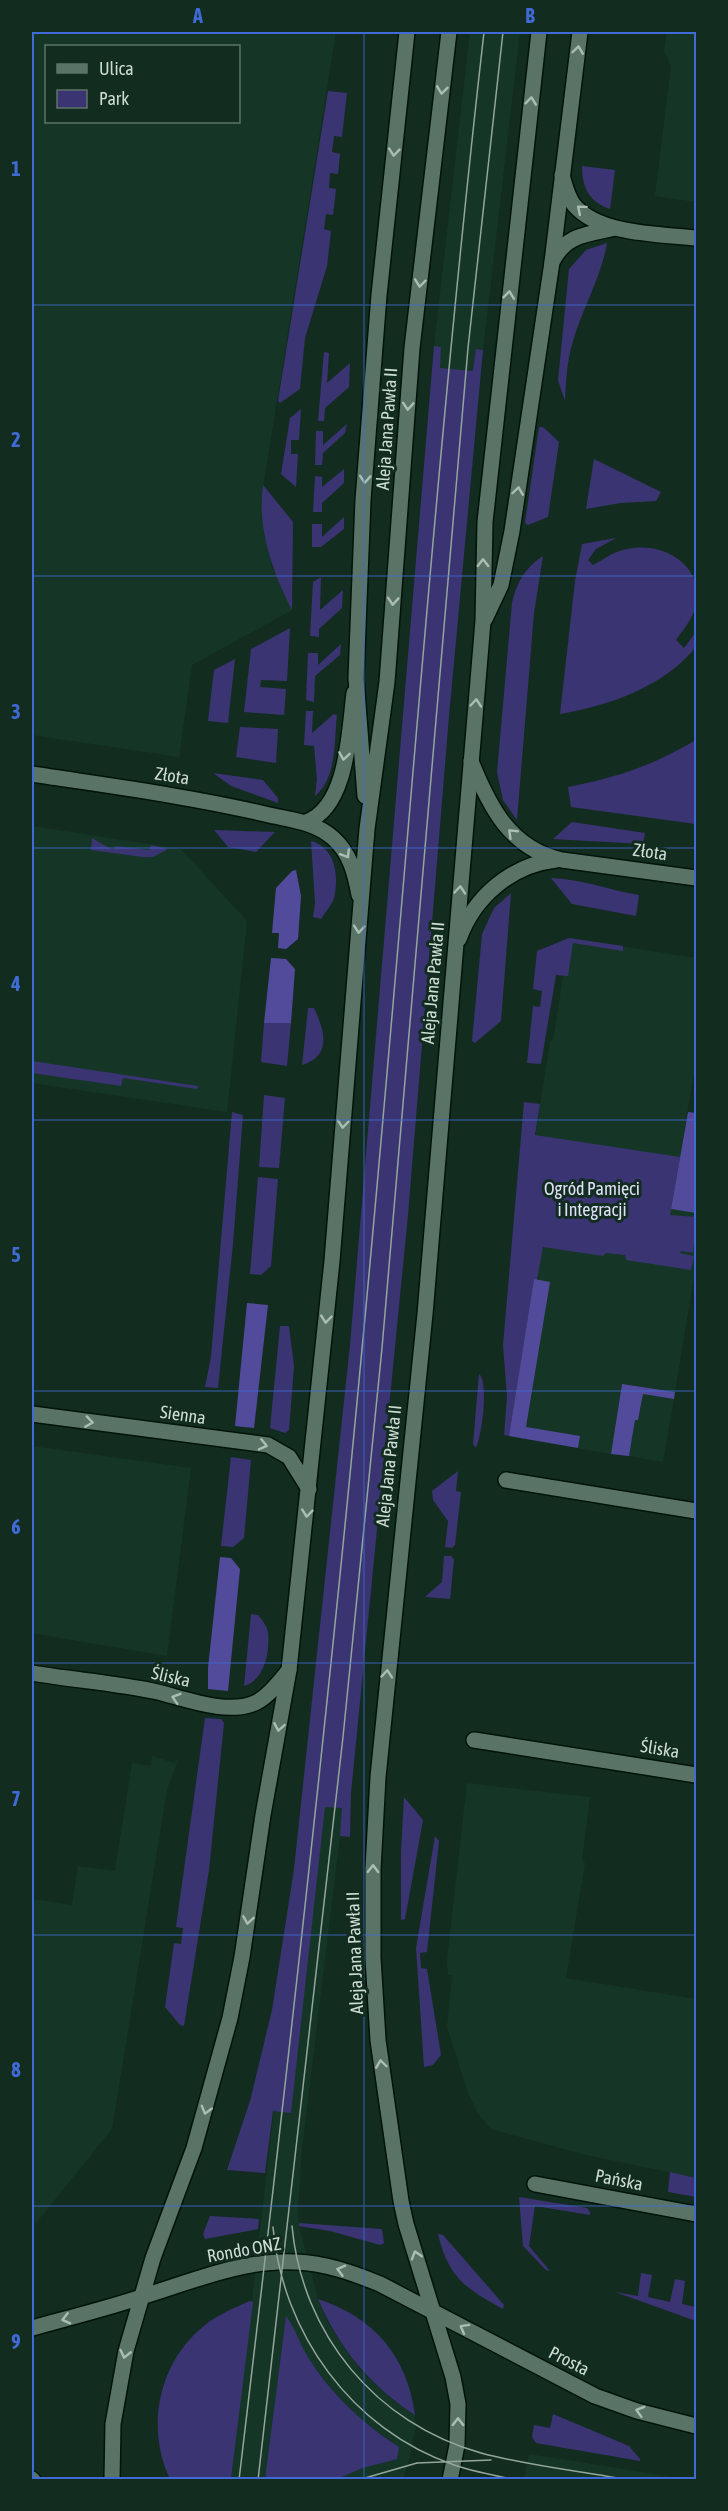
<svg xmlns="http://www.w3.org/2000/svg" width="728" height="2511" viewBox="0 0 728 2511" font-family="'Asap Condensed',sans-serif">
	<rect width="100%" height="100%" fill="#132c20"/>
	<!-- built -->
	<path fill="#153626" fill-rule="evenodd" d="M32 32H336L262 494 264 534 271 564 292 610 192 665 179 757 32 735ZM46 46H238V122H46Z
		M470 32H520L483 350 476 349 388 1349 340 1836 302 2149 298 2210 299 2226 318 2299 328 2323 349 2355 365 2375 394 2401 415 2415V2429L410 2457 403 2479H337L363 2468 396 2459 399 2447 364 2422 333 2391 307 2356 286 2316 265 2479 231 2480 285 2014 356 1346 441 348 434 346Z
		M667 32H696V202L655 196 671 66 664 51Z
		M32 826 181 849 247 921 227 1112 32 1083Z
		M569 938 696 958V1061L671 1209 696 1213V1264L675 1392 622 1384 611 1454 509 1436 533 1152 550 1041H553Z
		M643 1394 674 1399 663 1462 629 1456 635 1419H638Z
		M32 1446 191 1468 167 1656 32 1633Z
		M152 1756 174 1763 178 1760 167 1790 112 2129 32 2228V1899L72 1905 78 1866 115 1871 132 1763 151 1766Z
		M467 1783 590 1797 582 1859 585 1863 566 1978 696 1999V2178L582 2154 491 2129 477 2112 467 2090 447 2027 452 1975H448L447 1960Z
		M529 2454 685 2479H524Z"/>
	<!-- green -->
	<path fill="#3a3473" d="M328 91 347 93 342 137 334 136 332 152 340 154 338 174 330 173 329 188 336 189 333 215 326 214 324 229 331 231 327 266 305 338 300 389 280 403 278 401Z
		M582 166 615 170 610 209C589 202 582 187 582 166Z
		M607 243C601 278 583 307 573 341 567 360 566 381 565 401L558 380 569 269 586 250Z
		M434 346 441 347 440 368 473 371 476 349 483 350 449 716 408 1215 351 1793 350 1837 340 1836 342 1808 325 1807 291 2113 273 2111 265 2173 227 2170 250 2101 272 2010 294 1869 350 1345Z
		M324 352 329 353 327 383 350 363 349 387 325 408 324 421H318Z
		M301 409 299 440H291V454H298L296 487 281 474 290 418Z
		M347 424 345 433 323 453 322 465H315L316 431H323V445Z
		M539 427H543L559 442 548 517 528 525 525 523Z
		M594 459 661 492 656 501 621 503 586 509Z
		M344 469V483L322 503V512H313L315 476 322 477V487Z
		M263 485 293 522 292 610C272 571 257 528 263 485Z
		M344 517V529L321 547H312V524H322V537Z
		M616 538 596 549 588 560 593 565C601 561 608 555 617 552 654 537 704 560 696 604 694 617 683 630 676 640L684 648 696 632V647C662 688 610 705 560 714L575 581 582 544Z
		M543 556 534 613 517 820 503 800 497 772 512 603C517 582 525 568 543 556Z
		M321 577 320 610 343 590 342 608 319 629V637L310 636 313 582Z
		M290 628 287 681 261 680 260 687 286 689 284 715 244 712 251 649Z
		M341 644 340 655 315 676 314 702 306 700 308 653H318V665Z
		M235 659 228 723 208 721 214 670Z
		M306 711H313L312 733 334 714 337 715C334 741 337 778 315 796L317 779 314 746 304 745Z
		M240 727 278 729 276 763 236 757Z
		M696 740V824L571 807 568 787C618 777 652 766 696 740Z
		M213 773 263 780 278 798V803L231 786Z
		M572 822 645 833 643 844 553 839Z
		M214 830 275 832 256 852 228 847Z
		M92 838 111 849H115V846L149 850 151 845 168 849 153 857H142L91 850Z
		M311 841C336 848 339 876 334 898 332 905 325 912 321 919L313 917 315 903Z
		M551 878C581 879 610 890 639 895L636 916 572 904Z
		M511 893 501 1021 475 1043 472 1041 482 934 494 908Z
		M569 938 623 946V951L573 943 568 976 556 975 541 1064 527 1063 533 1006 540 1007 542 991 533 989 537 951Z
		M308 1008H314C324 1029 333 1056 302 1065Z
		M264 1023H291L287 1066 261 1062Z
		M32 1061 198 1086 197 1089 123 1078 121 1086 32 1073Z
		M264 1095 285 1098 279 1168 259 1167Z
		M524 1102 540 1104 535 1135 680 1157 670 1215 696 1217 693 1253 681 1251 680 1253 694 1256 691 1270 626 1260 625 1255 606 1253 603 1256 543 1247 537 1280H534L509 1436 504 1435 507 1397 503 1345Z
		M232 1112 243 1115 233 1244 218 1388 205 1387 211 1357Z
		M258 1177 278 1179 271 1266 261 1275 250 1274Z
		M280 1326H289L294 1366 289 1430 285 1433 270 1428Z
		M479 1374C489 1382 482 1435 476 1448L473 1444Z
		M231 1457 251 1460 244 1538 233 1547 221 1546Z
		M458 1471 456 1491 461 1492 455 1545 452 1548 445 1547 448 1521 433 1500 432 1491Z
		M444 1556H451L454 1559 450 1599 425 1597 442 1582Z
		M251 1614 258 1615C262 1620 267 1626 268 1632 270 1651 265 1680 244 1686Z
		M205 1718 221 1719 224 1723 209 1870 184 2026 180 2025 165 2007 174 1943 181 1944 183 1928 176 1927Z
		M404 1797 423 1820 405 1919 401 1920V1851Z
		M435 1836 439 1841 427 1952 420 1953 421 1968 427 1969 441 2055 433 2065 424 2067 416 1948Z
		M670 2172 696 2178V2197L668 2192Z
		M519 2197 587 2208 590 2212V2215L535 2206 529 2246 550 2271 546 2270 523 2246Z
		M210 2216 259 2219 258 2229 205 2239 203 2234Z
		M299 2223 382 2229 384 2243 380 2245 330 2231 299 2226Z
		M438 2234 443 2235 504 2305 503 2309C466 2289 448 2277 438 2234Z
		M641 2273 652 2275 648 2297 670 2302 675 2279 685 2281 682 2304 696 2307V2321L615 2292 638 2296Z
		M318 2299C375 2318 407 2356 415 2415 370 2386 339 2348 318 2299Z
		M250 2301 253 2302 231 2479H170C145 2427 159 2361 205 2325 219 2314 234 2308 250 2301Z
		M286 2316C295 2328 300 2344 308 2357 331 2394 363 2424 399 2447L397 2459 363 2468 337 2479H265Z
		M553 2414 629 2446 640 2459V2461L536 2443 532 2437 534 2425 550 2428Z"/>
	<!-- forest -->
	<path fill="#524b9c" d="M296 870 301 896 298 939 286 949 278 948 279 933H272L276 888 292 871Z
		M271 958 286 959 295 969 291 1023H264Z
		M688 1112 696 1113V1213L671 1209Z
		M534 1279 550 1282 526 1427 580 1436 578 1448 509 1436Z
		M247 1303 268 1305 254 1428 235 1426Z
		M622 1384 675 1392 674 1399 643 1394 638 1420H635L629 1456 611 1454Z
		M220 1557 231 1558 240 1569 228 1691 208 1689V1668Z"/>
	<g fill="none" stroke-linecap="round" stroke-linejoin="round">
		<!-- street casing -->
		<g stroke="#001409" stroke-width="18">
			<path id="street" d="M562 175C565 185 567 196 574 205 599 235 661 234 696 238
				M552 262C566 234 588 234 616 228
				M471 761C489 806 510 849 562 860L696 878
				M32 774C110 786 188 796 265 814 289 820 314 821 333 838 350 853 355 873 359 895
				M306 822C348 807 349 731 354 693
				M459 939C474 897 511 865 556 860
				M32 1414 268 1445 289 1457 309 1489
				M506 1480 696 1511
				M32 1673C73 1680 117 1683 158 1692 186 1699 229 1716 257 1702 270 1695 280 1681 289 1670
				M474 1740 696 1775
				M535 2184 696 2214"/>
		</g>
		<!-- secondary casing -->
		<g stroke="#001409" stroke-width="18">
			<path id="secondary" d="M485 619 501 585 512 531 552 262 580 32
				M365 796 356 678 363 500 379 295 407 32
				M32 2328C68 2318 105 2309 141 2297 191 2282 243 2259 296 2262 325 2263 353 2273 380 2284L595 2396 637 2411 696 2426
				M32 2479 33 2480
				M112 2480 113 2424 126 2351 153 2258 194 2148 230 2018 242 1957 263 1815 289 1670 332 1261 367 829 387 682 412 348 449 32
				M450 2480 457 2445 458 2404 453 2377 406 2224 401 2201 378 2040 373 1958V1869L378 1777 425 1314 483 621 485 522 539 32"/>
		</g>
		<!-- street -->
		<use href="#street" stroke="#597466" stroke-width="15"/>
		<!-- secondary -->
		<use href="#secondary" stroke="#597466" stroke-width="15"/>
		<!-- tram -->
		<path stroke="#94a69c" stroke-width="1.5" d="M292 2226C302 2334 376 2424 481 2453 529 2466 580 2471 629 2480
			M273 2227C282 2333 352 2430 454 2465 475 2472 496 2476 517 2480
			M239 2480C284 2103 327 1726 362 1349 404 910 434 470 484 32
			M258 2480 343 1737 382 1348 468 348 503 32
			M358 2480 417 2463 491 2460"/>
	</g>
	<!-- one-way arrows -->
	<defs><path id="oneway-chevron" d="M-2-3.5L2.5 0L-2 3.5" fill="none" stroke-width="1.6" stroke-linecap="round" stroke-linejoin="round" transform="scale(1.5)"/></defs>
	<g stroke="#abbeb3">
		<use href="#oneway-chevron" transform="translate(578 50) rotate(-82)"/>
		<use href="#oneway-chevron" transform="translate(442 90) rotate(97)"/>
		<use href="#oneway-chevron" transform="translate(531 101) rotate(-83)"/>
		<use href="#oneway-chevron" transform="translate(394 152) rotate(96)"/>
		<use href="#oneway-chevron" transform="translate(581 209) rotate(-140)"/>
		<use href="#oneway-chevron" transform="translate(420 283) rotate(97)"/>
		<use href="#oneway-chevron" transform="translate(509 295) rotate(-83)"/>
		<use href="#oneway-chevron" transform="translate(408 406) rotate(94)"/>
		<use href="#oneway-chevron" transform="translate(365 479) rotate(94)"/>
		<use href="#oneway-chevron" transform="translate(518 491) rotate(-82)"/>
		<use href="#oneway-chevron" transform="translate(483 563) rotate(-90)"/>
		<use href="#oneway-chevron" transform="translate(393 601) rotate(94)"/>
		<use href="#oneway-chevron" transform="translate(476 703) rotate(-85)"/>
		<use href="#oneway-chevron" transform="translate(344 756) rotate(99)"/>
		<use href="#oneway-chevron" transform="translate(512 833) rotate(-136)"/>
		<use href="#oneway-chevron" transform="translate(346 854) rotate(58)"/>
		<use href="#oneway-chevron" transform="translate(460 890) rotate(-85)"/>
		<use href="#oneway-chevron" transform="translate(359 929) rotate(95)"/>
		<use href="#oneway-chevron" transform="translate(343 1124) rotate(95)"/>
		<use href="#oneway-chevron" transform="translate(326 1319) rotate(96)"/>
		<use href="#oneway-chevron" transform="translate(89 1422) rotate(8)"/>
		<use href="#oneway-chevron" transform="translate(263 1445) rotate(13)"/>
		<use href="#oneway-chevron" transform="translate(307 1513) rotate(96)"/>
		<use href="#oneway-chevron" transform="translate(387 1674) rotate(-85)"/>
		<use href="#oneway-chevron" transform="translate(176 1698) rotate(-163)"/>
		<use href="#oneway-chevron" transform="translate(279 1727) rotate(100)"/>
		<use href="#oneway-chevron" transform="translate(373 1869) rotate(-89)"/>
		<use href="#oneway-chevron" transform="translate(248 1920) rotate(99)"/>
		<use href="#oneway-chevron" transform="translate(381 2064) rotate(-98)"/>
		<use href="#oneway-chevron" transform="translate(206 2110) rotate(105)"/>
		<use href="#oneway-chevron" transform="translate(416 2255) rotate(-107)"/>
		<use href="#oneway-chevron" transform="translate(341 2270) rotate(-165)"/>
		<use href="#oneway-chevron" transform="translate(66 2319) rotate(166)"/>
		<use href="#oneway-chevron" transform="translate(464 2328) rotate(-151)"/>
		<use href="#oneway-chevron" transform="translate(125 2354) rotate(103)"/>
		<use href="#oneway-chevron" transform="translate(640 2411) rotate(-164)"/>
		<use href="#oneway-chevron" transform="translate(458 2422) rotate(-90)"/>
	</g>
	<!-- grid -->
	<path fill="none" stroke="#406bd7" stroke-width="1.5" stroke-opacity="0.55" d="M364 32V2480M32 305H696M32 576H696M32 848H696M32 1120H696M32 1391H696M32 1663H696M32 1935H696M32 2206H696"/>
	<g text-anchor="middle" stroke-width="6" stroke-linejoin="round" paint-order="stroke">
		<!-- street labels -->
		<g font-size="18" fill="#ceddd4" stroke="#132c20">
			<text transform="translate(387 429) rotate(-86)" y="6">Aleja Jana Pawła II</text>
			<text transform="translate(172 776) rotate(9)" y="6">Złota</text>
			<text transform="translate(650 852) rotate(8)" y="6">Złota</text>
			<text transform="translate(433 983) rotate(-85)" y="6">Aleja Jana Pawła II</text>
			<text transform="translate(183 1415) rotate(8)" y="6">Sienna</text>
			<text transform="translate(389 1466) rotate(-84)" y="6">Aleja Jana Pawła II</text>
			<text transform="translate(171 1677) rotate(13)" y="6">Śliska</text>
			<text transform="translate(660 1749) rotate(9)" y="6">Śliska</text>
			<text transform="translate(355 1953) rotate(-92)" y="6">Aleja Jana Pawła II</text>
			<text transform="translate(619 2180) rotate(11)" y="6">Pańska</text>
			<text transform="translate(244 2250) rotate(-10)" y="6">Rondo ONZ</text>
			<text transform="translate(569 2361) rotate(27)" y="6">Prosta</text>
		</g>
		<!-- park labels -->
		<g font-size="18" fill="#e0e0f8" stroke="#132c20">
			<text x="592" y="1195">Ogród Pamięci<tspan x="592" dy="21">i Integracji</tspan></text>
		</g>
	</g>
	<!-- border -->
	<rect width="728" height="2511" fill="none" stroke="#132c20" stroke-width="66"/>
	<!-- legend -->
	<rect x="45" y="45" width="195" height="78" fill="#132c20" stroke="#5e7368" stroke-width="1.5"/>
	<rect x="57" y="64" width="30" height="9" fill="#597466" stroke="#5e7368" stroke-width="1.5"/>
	<text x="99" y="75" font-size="18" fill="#ceddd4">Ulica</text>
	<rect x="57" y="90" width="30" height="18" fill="#3a3473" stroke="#5e7368" stroke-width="1.5"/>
	<text x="99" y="105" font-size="18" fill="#ceddd4">Park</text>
	<rect x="33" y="33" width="662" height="2445" fill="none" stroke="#406bd7" stroke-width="2"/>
	<g font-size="20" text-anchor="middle" font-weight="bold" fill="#406bd7">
		<text x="198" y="23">A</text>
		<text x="530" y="23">B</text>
		<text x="16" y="176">1</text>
		<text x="16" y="447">2</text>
		<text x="16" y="719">3</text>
		<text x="16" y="991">4</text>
		<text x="16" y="1262">5</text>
		<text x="16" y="1534">6</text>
		<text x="16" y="1806">7</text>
		<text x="16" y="2077">8</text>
		<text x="16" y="2349">9</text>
	</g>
</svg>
